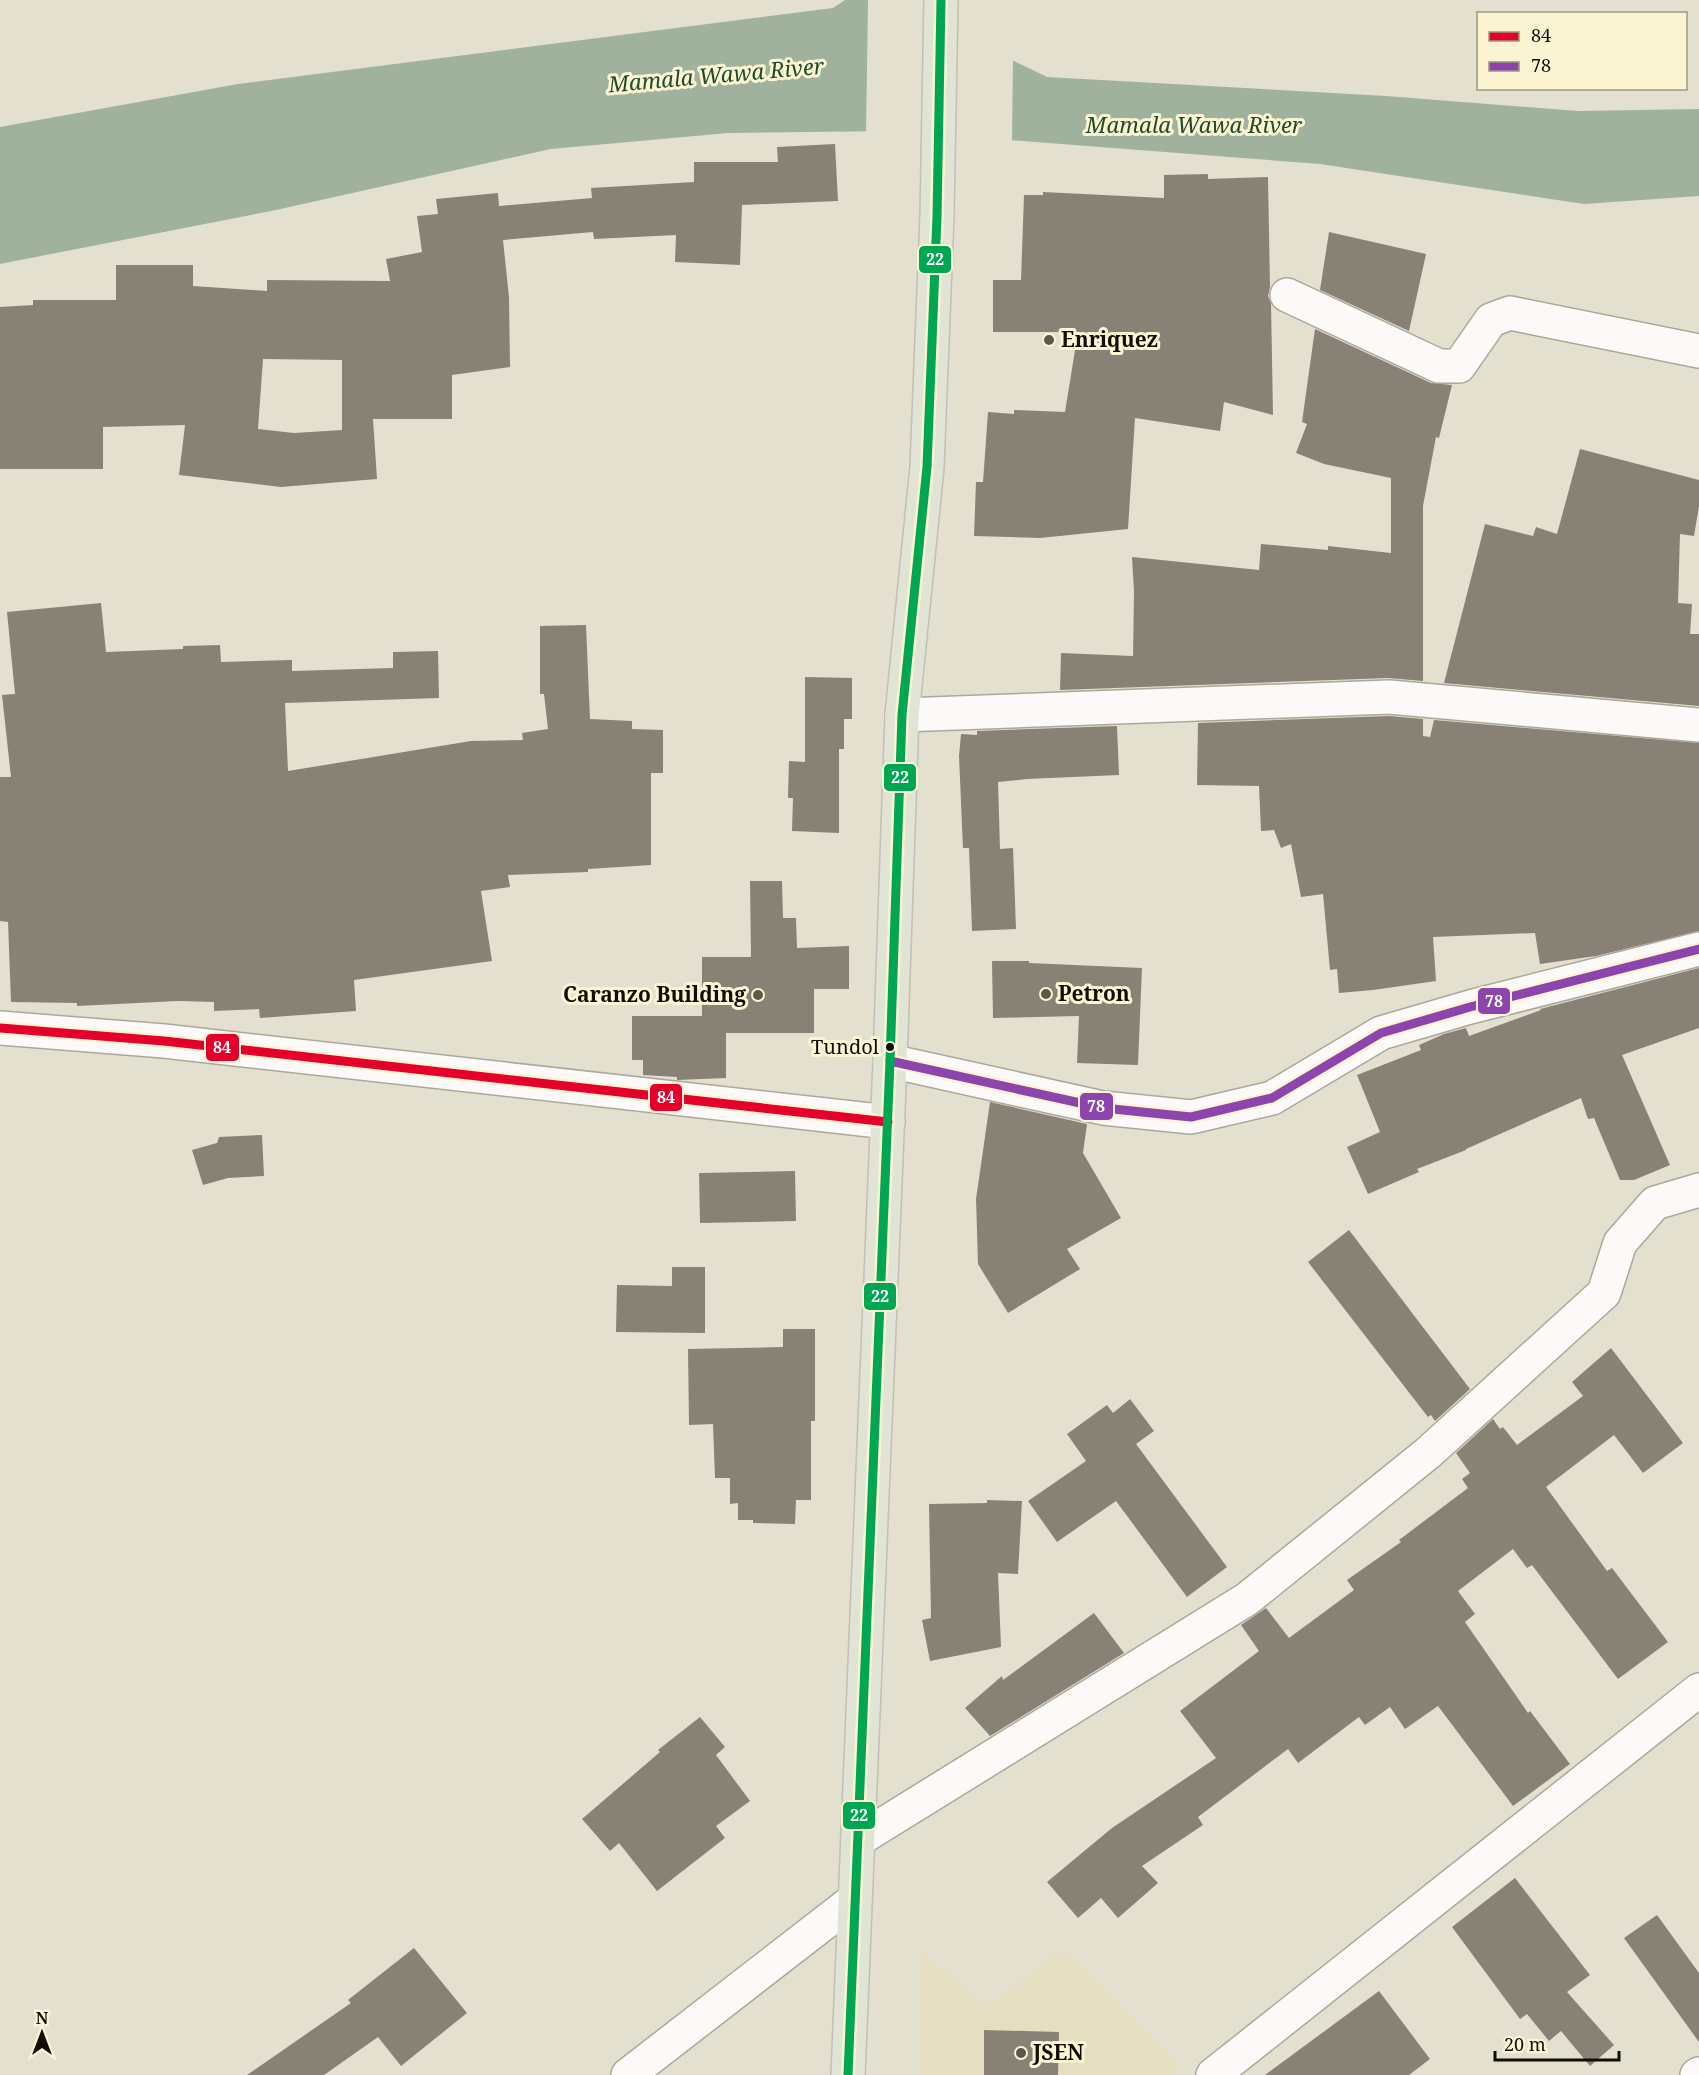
<svg xmlns="http://www.w3.org/2000/svg" width="1699" height="2075" viewBox="0 0 1699 2075" font-family="'Noto Serif',serif">
	<rect width="100%" height="100%" fill="#e4e0cf"/>
	<!-- built -->
	<path fill="#e5dec1" d="M920 1950 984 2008 1063 1951 1178 2063 1169 2075H922Z"/>
	<!-- water -->
	<path fill="#a0b19d" d="M845 0H888L1047 77 1386 96 1578 111 1699 109V196L1584 204 1320 164 893 131 728 133 551 149 276 210 0 264V127L238 84 833 8Z"/>
	<!-- pier -->
	<path fill="#e4e0cf" d="M868 0H895L1013 58 1012 143 893 134 866 135Z"/>
	<!-- building -->
	<path fill="#888276" fill-rule="evenodd" d="M835 144 838 201 742 205 740 265 675 262 676 235 594 239 593 232 503 240 509 297 510 367 452 375V419H373L377 479 281 487 179 475 185 425 103 427V469H0V307L33 305V300H116V265H193V286L267 291V280L390 281 386 259 422 252 417 216 438 214 436 199 498 193 499 206 592 198 591 188 694 182V162H778L777 147ZM263 359 342 360V430L294 433 258 429Z
		M1208 174V179L1268 177 1270 287 1268 296 1271 303 1273 415 1224 402 1220 431 1135 418 1128 529 1040 538 974 536 976 482H983L988 412 1014 414V410L1065 412 1078 332H993V280H1021L1024 195H1043V192L1164 198V175Z
		M1329 232 1426 254 1409 331 1320 290Z
		M1315 329 1431 383 1452 385 1439 438 1436 437 1423 506V681L1388 678 1060 690 1061 653 1133 656 1134 592 1132 557 1259 570 1261 544 1328 550V546L1391 553V478L1324 464 1296 453 1307 424 1302 422Z
		M1580 449 1699 480V506L1694 536 1680 534 1678 603 1692 604 1690 634H1699V706L1444 683 1485 524 1533 536 1536 527 1557 534Z
		M101 603 106 652 183 649V646L220 645 221 662 292 660V671L393 668V652L438 651 439 698 285 703 288 771 471 741 523 740 522 733 548 729 544 694H540V626L586 625 590 719 632 721V729L663 730V773H651V865L588 869V872L508 875 510 887 481 891 492 961 354 980 356 1011 260 1018 259 1009 214 1011V1002L178 1001 77 1006V1003L11 1002 8 922 0 921V777H11L2 695 15 694 7 612Z
		M805 677 852 678V719H844V749H839V833L792 831 793 798H788L789 761 805 762Z
		M1389 716 1423 719V736L1430 737 1434 720 1699 743V931L1596 956 1540 964 1535 933 1433 937 1436 981 1373 990 1339 993 1337 969 1330 970 1323 894 1301 897 1291 844 1281 848 1274 830 1261 831 1259 786 1197 785 1198 723Z
		M1117 726 1119 775 1027 779 998 782 1000 849 1013 848 1016 929 972 931 969 848H963L959 756 961 734 977 735V731Z
		M750 881H782L783 918H796L797 948 849 946V989H814V1033H726V1078L677 1080V1077L643 1075V1060H632V1016H702V957H751Z
		M992 961H1029V963L1142 968 1138 1065 1077 1063 1079 1016 993 1018Z
		M1699 968V1028L1622 1055 1670 1165 1634 1180H1620L1594 1118 1588 1119 1581 1098 1466 1149V1150L1417 1169 1419 1172 1368 1194 1347 1147 1380 1132 1357 1075 1421 1050 1419 1045 1444 1034 1466 1028 1469 1036 1541 1010 1540 1009Z
		M990 1102 1087 1124 1083 1153 1121 1218 1067 1249 1080 1269 1008 1313 978 1264 976 1199Z
		M262 1135 264 1176 228 1178 203 1185 192 1150 217 1143 219 1137Z
		M795 1171 796 1221 700 1223 699 1173Z
		M1349 1230 1470 1389 1435 1421 1431 1415 1428 1417 1308 1262Z
		M672 1267H705V1333L616 1332 617 1285 672 1286Z
		M783 1329H815V1421H811V1500H796L795 1524 753 1523V1520H738V1503L730 1504V1478H715L713 1424 689 1425 688 1349 783 1347Z
		M1611 1348 1683 1443 1643 1473 1614 1435 1546 1487 1607 1571 1612 1568 1668 1642 1618 1679 1532 1565 1527 1568 1513 1549 1458 1591 1475 1614 1465 1622 1528 1713 1530 1711 1570 1764 1513 1806 1438 1706 1405 1729 1390 1707 1365 1725 1359 1717 1298 1763 1288 1749 1198 1817 1203 1825 1142 1866 1158 1883 1118 1918 1101 1898 1078 1918 1047 1882 1112 1828 1216 1758 1180 1711 1259 1651 1241 1625 1266 1608 1289 1638 1354 1590 1347 1580 1401 1542 1399 1540 1468 1488 1462 1479 1470 1473 1456 1453 1493 1419 1500 1429 1503 1427 1517 1445 1583 1396 1572 1382Z
		M1130 1399 1154 1431 1136 1444 1227 1567 1187 1597 1116 1501 1057 1542 1028 1501 1086 1461 1067 1434 1107 1405 1113 1413Z
		M987 1500 1022 1501 1018 1574 998 1573 1001 1647 930 1661 922 1620 931 1618 929 1504 987 1503Z
		M1094 1613 1124 1653 990 1736 965 1708 1002 1676 1003 1680Z
		M700 1717 725 1747 716 1755 750 1801 716 1826 725 1838 657 1891 619 1843 610 1851 582 1819 660 1752 658 1750Z
		M1515 1878 1590 1975 1567 1992 1614 2045 1590 2066 1561 2031 1549 2041 1527 2014 1520 2019 1452 1927Z
		M1657 1915 1699 1973V2042L1624 1938Z
		M414 1948 467 2013 401 2066 378 2037 324 2075H247L351 2003 348 2000Z
		M1379 1991 1430 2059 1409 2075H1265Z
		M984 2030 1059 2032 1058 2075H984Z"/>
	<g fill="none" stroke-linecap="round" stroke-linejoin="round">
		<!-- minor casing -->
		<g stroke="#aba89b" stroke-width="36">
			<path id="minor" d="M1287 295 1439 366H1459L1491 320 1510 313 1699 351
				M902 715 1389 697 1699 725
				M0 1028 164 1041 888 1122
				M858 1840 1247 1599 1428 1453 1604 1293 1620 1243 1655 1203 1699 1190
				M628 2075 854 1900
				M1213 2075 1699 1690
				M1697 2075 1699 2074"/>
		</g>
		<!-- tertiary casing -->
		<g stroke="#aba89b" stroke-width="36">
			<path id="tertiary" d="M890 1061 1103 1108 1191 1117 1272 1098 1381 1033 1470 1007 1699 949"/>
		</g>
		<!-- primary casing -->
		<g stroke="#c1bfb7" stroke-width="36">
			<path id="primary" d="M848 2075 890 1061 902 715 927 467 937 216 941 0"/>
		</g>
		<!-- minor -->
		<use href="#minor" stroke="#fbfaf8" stroke-width="33"/>
		<!-- tertiary -->
		<use href="#tertiary" stroke="#fbfaf8" stroke-width="33"/>
		<!-- primary -->
		<use href="#primary" stroke="#e1e3d5" stroke-width="33"/>
		<!-- bus-1 casing -->
		<g stroke="#faf4d3" stroke-width="14">
			<path id="bus-1" d="M0 1028 164 1041 888 1122"/>
		</g>
		<!-- bus-2 casing -->
		<g stroke="#faf4d3" stroke-width="14">
			<path id="bus-2" d="M890 1061 1103 1108 1191 1117 1272 1098 1381 1033 1470 1007 1699 949"/>
		</g>
		<!-- bus-3 casing -->
		<g stroke="#faf4d3" stroke-width="14">
			<path id="bus-3" d="M848 2075 890 1061 902 715 927 467 937 216 941 0"/>
		</g>
		<!-- bus-1 -->
		<use href="#bus-1" stroke="#e4002b" stroke-width="9"/>
		<!-- bus-2 -->
		<use href="#bus-2" stroke="#8e44ad" stroke-width="9"/>
		<!-- bus-3 -->
		<use href="#bus-3" stroke="#00a651" stroke-width="9"/>
	</g>
	<!-- markers -->
	<g fill="#5a584b" stroke="#faf4d3" stroke-width="2">
		<circle cx="1049" cy="340" r="6"/>
		<circle cx="1046" cy="994" r="6"/>
		<circle cx="758" cy="995" r="6"/>
		<circle cx="1021" cy="2053" r="6"/>
	</g>
	<circle fill="#100e04" stroke="#faf4d3" stroke-width="2" cx="890" cy="1047" r="5"/>
	<g text-anchor="middle" stroke-width="6" stroke-linejoin="round" paint-order="stroke">
		<!-- bus labels -->
		<g font-size="20" fill="#100e04" stroke="#faf4d3" text-anchor="end">
			<text x="879" y="1054">Tundol</text>
		</g>
		<!-- poi labels -->
		<g font-size="21" font-weight="bold" fill="#100e04" stroke="#faf4d3" text-anchor="start">
			<text x="1061" y="347">Enriquez</text>
			<text x="1058" y="1001">Petron</text>
			<text x="746" y="1002" text-anchor="end">Caranzo Building</text>
			<text x="1033" y="2060">JSEN</text>
		</g>
		<!-- water labels -->
		<g font-size="22" font-style="italic" fill="#214c2c" stroke="#faf4d3">
			<text transform="translate(716 75) rotate(-5)" y="8">Mamala Wawa River</text>
			<text x="1194" y="133">Mamala Wawa River</text>
		</g>
	</g>
	<g stroke="#faf4d3" stroke-width="2">
		<rect x="918" y="245" width="34" height="29" rx="6" fill="#00a651"/>
		<rect x="883" y="763" width="34" height="29" rx="6" fill="#00a651"/>
		<rect x="1477" y="987" width="34" height="28" rx="6" fill="#8e44ad"/>
		<rect x="205" y="1033" width="35" height="29" rx="6" fill="#e4002b"/>
		<rect x="649" y="1083" width="34" height="29" rx="6" fill="#e4002b"/>
		<rect x="1079" y="1092" width="35" height="29" rx="6" fill="#8e44ad"/>
		<rect x="863" y="1282" width="34" height="29" rx="6" fill="#00a651"/>
		<rect x="842" y="1801" width="34" height="29" rx="6" fill="#00a651"/>
	</g>
	<g font-size="16" text-anchor="middle" font-weight="bold" fill="#fff">
		<text x="935" y="265">22</text>
		<text x="900" y="783">22</text>
		<text x="1494" y="1007">78</text>
		<text x="222" y="1053">84</text>
		<text x="666" y="1103">84</text>
		<text x="1096" y="1112">78</text>
		<text x="880" y="1302">22</text>
		<text x="859" y="1821">22</text>
	</g>
	<!-- legend -->
	<rect x="1477" y="12" width="210" height="78" fill="#faf4d3" stroke="#9c9880" stroke-width="1.5"/>
	<rect x="1489" y="32" width="30" height="9" fill="#e4002b" stroke="#9c9880" stroke-width="1.5"/>
	<text x="1531" y="42" font-size="18" fill="#100e04">84</text>
	<rect x="1489" y="62" width="30" height="9" fill="#8e44ad" stroke="#9c9880" stroke-width="1.5"/>
	<text x="1531" y="72" font-size="18" fill="#100e04">78</text>
	<!-- north arrow -->
	<g transform="translate(42 2033)" stroke="#faf4d3" stroke-width="4.5" paint-order="stroke">
	<path d="M0-4.5L10 22L0 15L-10 22Z" fill="#100e04"/>
	<text y="-9" font-size="16" font-weight="bold" text-anchor="middle" fill="#100e04">N</text>
	</g>
	<!-- scale -->
	<path d="M1495 2051v9h124v-9" fill="none" stroke="#100e04" stroke-width="3"/>
	<text x="1504" y="2051" font-size="18" fill="#100e04" stroke="#faf4d3" stroke-width="4.5" paint-order="stroke">20 m</text>
</svg>
